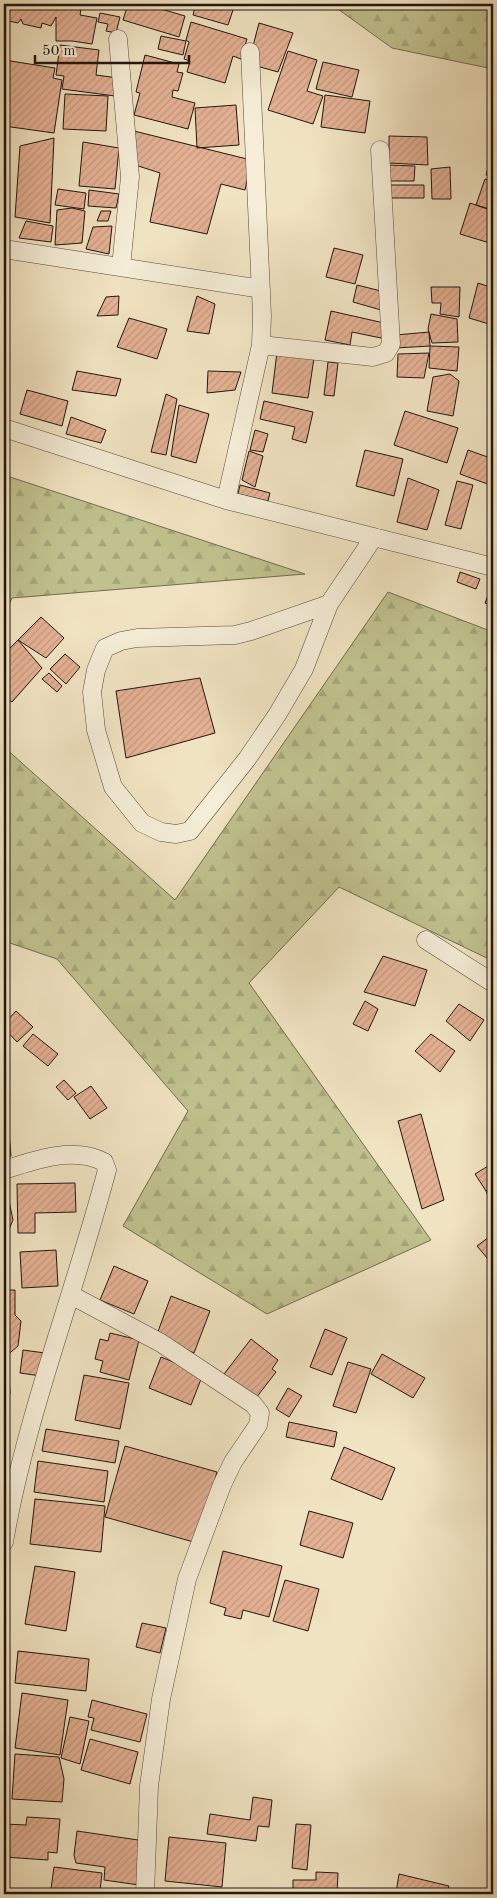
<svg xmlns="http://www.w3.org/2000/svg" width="497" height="1898" viewBox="0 0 497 1898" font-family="'Old Standard TT',serif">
	<defs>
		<pattern id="forest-firs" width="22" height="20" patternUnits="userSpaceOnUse" patternTransform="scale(1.25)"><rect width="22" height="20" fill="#c0c18e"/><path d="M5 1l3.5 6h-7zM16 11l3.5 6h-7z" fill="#a5a579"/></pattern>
		<pattern id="building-hatch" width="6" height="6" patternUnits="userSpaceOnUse" patternTransform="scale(1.25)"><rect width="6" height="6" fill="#e5b194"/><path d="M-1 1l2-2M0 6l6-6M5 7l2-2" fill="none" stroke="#c4987f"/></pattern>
	</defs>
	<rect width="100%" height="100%" fill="#f0e3c1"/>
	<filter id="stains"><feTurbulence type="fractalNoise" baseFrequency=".004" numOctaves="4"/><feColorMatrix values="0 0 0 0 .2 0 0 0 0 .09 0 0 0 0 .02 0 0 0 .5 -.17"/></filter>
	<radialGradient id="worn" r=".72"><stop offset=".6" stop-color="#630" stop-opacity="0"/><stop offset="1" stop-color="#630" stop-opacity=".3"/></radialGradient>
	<!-- forest -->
	<path fill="url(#forest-firs)" stroke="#706c4f" d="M331 4H493V69L392 48Z
		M4 475 305 574 12 598 4 615Z
		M388 592 493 632V961L339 887 249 983 431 1240 267 1314 123 1226 188 1111 57 959 4 941V747L175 900Z"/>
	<!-- building -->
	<path fill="url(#building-hatch)" stroke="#201610" d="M4 4H53L52 8 58 9 59 4H55H71L70 7 81 9 80 15 97 18 92 44 72 41H56V17L51 26 42 23 41 28 23 24 21 19 18 23 4 20Z
		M128 4H144L185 16 179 37 123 20Z
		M196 4H235L228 25 193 15Z
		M100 13 120 17 116 33 106 31 108 24 98 22Z
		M191 22 247 39 241 59 233 56 225 83 187 72 190 61 184 59 189 42 186 40Z
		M259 23 293 33 278 72 253 65V46Z
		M161 36 186 41 183 55 158 49Z
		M60 45 99 50 96 75 118 78 115 96 62 89 64 76 56 75Z
		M288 51 317 60 307 91 323 96 313 124 268 110Z
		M145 55 179 64 177 72 183 73 178 91 173 90 172 97 195 103 188 129 134 115 140 93 136 92Z
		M4 60 55 68 53 78 62 80 54 133 4 126Z
		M323 62 359 70 352 97 316 89Z
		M65 94 108 96 106 131 63 129Z
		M325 95 370 101 365 133 321 127Z
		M236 105 239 145 197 148 195 108Z
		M130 130 251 160 245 190 221 184 207 234 150 222 160 173 126 162Z
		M389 136 427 137 428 165 389 163Z
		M54 138 50 223 15 217 20 146Z
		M83 142 119 148 115 189 79 186Z
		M493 149V177L486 175Z
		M388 165 415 166 414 181H386Z
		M450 167 451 199H432L431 169Z
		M485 179 493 182V210L476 205Z
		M389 185H424V198H390Z
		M58 189 86 193 84 209 55 205Z
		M89 190 119 194 116 208 88 206Z
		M470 203 493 211V244L460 234Z
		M72 208 85 211 82 243 55 245 57 210Z
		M101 211H111L108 221H97Z
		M26 221 53 226 51 242 19 238Z
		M112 226 109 254 86 249 93 227Z
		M334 248 363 255 355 284 326 277Z
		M478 283 493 288V307L489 324 469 318Z
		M357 285 385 292 381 310 353 302Z
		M431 287H460L459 317 440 314 441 303H432Z
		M119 296 118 315 97 316 106 297Z
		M197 296 215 304 209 334 187 331Z
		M331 311 384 323 381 338 352 332 350 345 325 340Z
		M431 314 457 319 458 342 432 343 428 329Z
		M129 318 167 329 157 359 117 347Z
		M429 332 430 346 395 348 396 335Z
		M430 346 459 347 457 371 429 368Z
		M277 352 314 358 308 398 272 393Z
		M429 353 424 378 397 377 398 354Z
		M328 362 338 363 334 396 324 395Z
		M77 371 121 379 116 396 72 390Z
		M208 371 241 372 235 390 207 393Z
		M450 374 459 381 453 416 427 411 433 377Z
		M27 390 68 401 62 426 20 414Z
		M166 394 177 399 166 455 151 452Z
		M264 401 313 412 306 443 292 439 295 427 260 419Z
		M179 405 209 414 196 463 171 456Z
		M405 411 458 428 447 463 394 445Z
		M71 417 106 430 101 443 66 434Z
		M255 430 268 434 263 452 250 450Z
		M365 450 403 459 394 496 356 486Z
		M468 450 493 459V486L460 474Z
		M249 451 263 456 255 487 242 480Z
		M408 478 439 490 427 530 397 522Z
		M457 481 473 485 461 529 445 525Z
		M240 485 270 493 268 501 238 494Z
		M460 572 480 579 476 589 457 582Z
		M488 595 493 597V606L485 603Z
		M41 617 64 638 46 658 18 640Z
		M18 640 42 668 12 702 4 697V654Z
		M65 654 80 667 66 684 50 669Z
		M49 673 62 686 57 692 42 679Z
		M200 678 215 733 126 758 116 691Z
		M383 956 427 970 415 1006 364 992Z
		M365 1001 378 1009 368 1031 353 1024Z
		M459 1004 484 1020 470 1041 446 1021Z
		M16 1011 33 1027 17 1042 4 1028V1024Z
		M33 1034 58 1054 48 1066 23 1046Z
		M431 1034 455 1051 440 1072 415 1051Z
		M64 1080 76 1093 68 1100 56 1087Z
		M91 1086 107 1108 90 1119 74 1097Z
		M7 1110 11 1156H4V1111Z
		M421 1114 444 1200 422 1209 398 1121Z
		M493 1163V1185L486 1191 475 1174Z
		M75 1183 76 1212 35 1213V1233H18L17 1184Z
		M493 1185V1208L486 1191Z
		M4 1196H8L13 1220 4 1241Z
		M493 1234V1265L477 1246Z
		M56 1250 58 1286 22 1288 20 1252Z
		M114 1266 148 1281 134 1314 100 1300Z
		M4 1290H15V1315L21 1321 18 1346 5 1357Z
		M171 1296 210 1311 194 1353 156 1337Z
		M325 1329 347 1338 332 1375 310 1367Z
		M110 1333 139 1340 129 1380 100 1372 103 1361 95 1359 100 1339 108 1341Z
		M251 1339 278 1360 272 1369 276 1372 256 1398 224 1374Z
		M23 1350 45 1353 41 1376 20 1373Z
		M382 1354 425 1378 413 1398 371 1374Z
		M8 1356 10 1394 4 1395V1357Z
		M161 1357 203 1374 191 1405 149 1388Z
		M348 1362 371 1369 356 1413 333 1406Z
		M84 1375 129 1383 120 1429 75 1420Z
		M288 1388 302 1396 289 1417 276 1409Z
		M289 1422 337 1432 334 1447 286 1437Z
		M46 1429 119 1441 115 1463 42 1451Z
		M125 1446 217 1472 197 1543 105 1517Z
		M344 1447 395 1468 382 1500 331 1479Z
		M38 1461 108 1471 104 1502 34 1492Z
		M35 1499 105 1506 101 1552 30 1544Z
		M309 1511 353 1523 343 1558 300 1545Z
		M223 1551 282 1566 269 1617 243 1610 241 1619 224 1615 226 1608 210 1603Z
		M35 1566 75 1572 66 1631 25 1624Z
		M285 1580 319 1589 308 1631 273 1621Z
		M142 1623 166 1628 160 1653 136 1647Z
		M18 1651 89 1659 86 1691 15 1683Z
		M22 1693 68 1700 60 1755 15 1748Z
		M92 1700 147 1714 140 1742 91 1730 94 1718 88 1717Z
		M70 1717 89 1721 80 1764 61 1758Z
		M90 1739 138 1752 130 1784 81 1770Z
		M15 1754 59 1757 64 1779 62 1802 12 1799Z
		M253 1797 272 1800 269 1827 258 1826 256 1841 207 1834 210 1814 250 1820Z
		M27 1817 60 1819 57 1853 48 1852V1860L4 1857V1824L26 1825Z
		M296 1824 311 1825 307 1870 292 1868Z
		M77 1831 145 1841 139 1885 104 1880 105 1867 76 1863 74 1855Z
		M169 1837 226 1843 222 1887 165 1881Z
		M54 1867 102 1873 100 1891 90 1890 89 1894 77 1892V1894H61L62 1891 51 1889Z
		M316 1872 338 1873 337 1894H293V1880H316Z
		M399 1874 449 1886 446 1894 396 1893Z"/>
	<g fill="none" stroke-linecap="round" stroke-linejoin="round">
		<!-- minor casing -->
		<g stroke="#54493c" stroke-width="19">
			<path id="minor" d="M118 39 130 177 121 267
				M4 249 261 289
				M261 345 373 357 386 353 391 344 380 150
				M4 428 226 500 493 567
				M226 500 261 345 262 315 250 52
				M329 604 251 631 235 635 137 638 121 641 105 648 96 670 92 692 96 730 113 787 142 823 161 832 176 834 190 831 247 759 277 715 304 669 329 604 374 537
				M426 940 493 983
				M4 1170C34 1160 74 1146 104 1162L107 1170C74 1295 26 1415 4 1542
				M71 1295 161 1343 253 1404 260 1413 258 1425 233 1462 222 1485 187 1579 161 1699 149 1786 145 1894"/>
		</g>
		<!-- minor -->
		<use href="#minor" stroke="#f5edd7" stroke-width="18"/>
	</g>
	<!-- margin -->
	<rect width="497" height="1898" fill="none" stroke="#f0e3c1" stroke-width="20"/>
	<rect x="5" y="5" width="487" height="1888" fill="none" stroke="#201610" stroke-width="2.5"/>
	<rect x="10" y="10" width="477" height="1878" fill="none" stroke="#201610"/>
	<!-- scale -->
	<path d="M35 55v8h154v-8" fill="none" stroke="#201610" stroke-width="2.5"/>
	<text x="42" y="55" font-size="15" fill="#201610" stroke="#f5edd7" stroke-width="4" paint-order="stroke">50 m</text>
	<rect width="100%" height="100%" filter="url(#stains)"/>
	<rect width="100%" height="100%" fill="url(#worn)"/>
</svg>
